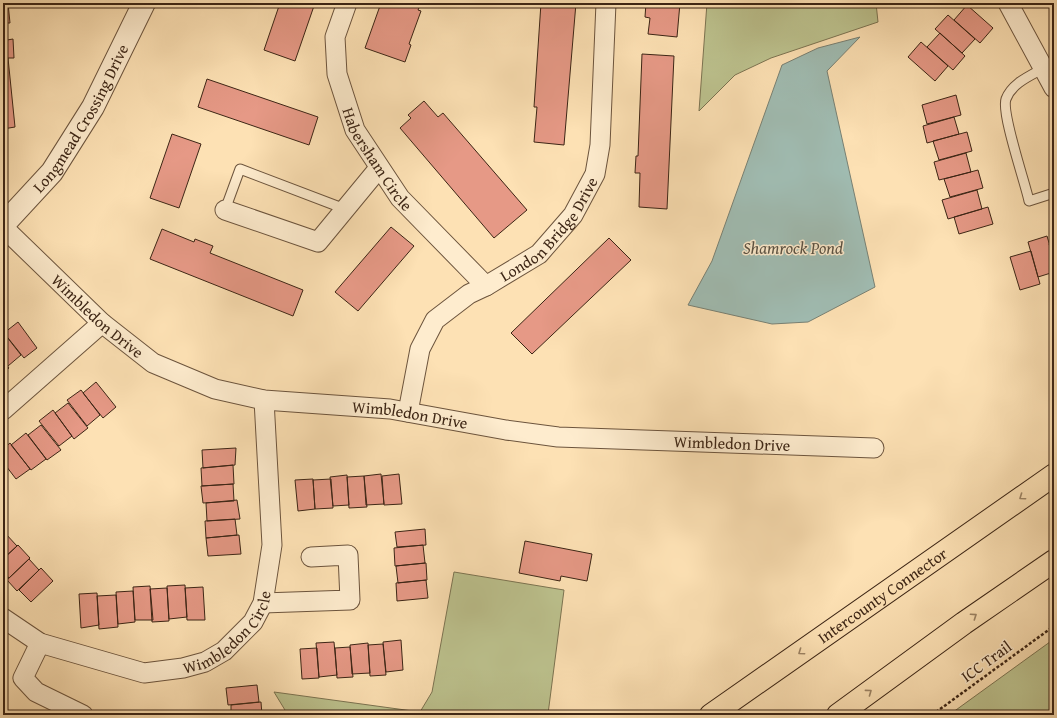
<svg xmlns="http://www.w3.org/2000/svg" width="1057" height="718" viewBox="0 0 1057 718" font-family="'Gentium Book Plus',serif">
	<rect width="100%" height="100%" fill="#fde1b4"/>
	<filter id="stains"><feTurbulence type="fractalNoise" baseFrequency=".005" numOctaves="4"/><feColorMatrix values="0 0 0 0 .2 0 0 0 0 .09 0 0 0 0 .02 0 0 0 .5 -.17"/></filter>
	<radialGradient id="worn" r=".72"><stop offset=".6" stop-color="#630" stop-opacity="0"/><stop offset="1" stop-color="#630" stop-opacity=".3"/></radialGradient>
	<!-- green -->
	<path fill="#bdc38f" stroke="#7c7452" d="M707 3H876L878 22 771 58 735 75 699 111Z
		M454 572 564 590 548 714 288 715 274 692 420 712 432 692Z
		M1054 639V715H949Z"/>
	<!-- water -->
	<path fill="#a0bcb2" stroke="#788073" d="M860 37 827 71 875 287 808 322 772 324 688 305 712 261 782 65 818 48Z"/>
	<!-- building -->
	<path fill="#e69986" stroke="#3c2515" d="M3 3H8L10 23H5L7 40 13 39 14 58H8L15 127 3 129Z
		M280 3H315L295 61 264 50Z
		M381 3H421L418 10 421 11 409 44 411 45 405 62 365 48Z
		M541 3H576L564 145 534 142 537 107H534Z
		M646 3H680L677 37 648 34 650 18 645 17Z
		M967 5 993 28 980 43 954 20Z
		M948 15 975 39 962 53 935 29Z
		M940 33 965 56 953 70 927 47Z
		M921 42 948 66 935 81 908 57Z
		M642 54 674 56 667 209 639 207 640 173H635L636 156H638Z
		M207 79 318 117 309 145 198 107Z
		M956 95 961 115 927 124 922 105Z
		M424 101 438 117 443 113 527 210 494 238 400 128 411 118 408 115Z
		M954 117 959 134 927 143 923 126Z
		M967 132 972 151 939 160 933 141Z
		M172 134 201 144 179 208 150 198Z
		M966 153 971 172 939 180 934 162Z
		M978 170 983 188 950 197 944 179Z
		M977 190 982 209 948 219 942 200Z
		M988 207 993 224 959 234 954 217Z
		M391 227 414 246 358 311 335 292Z
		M162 229 194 242 195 239 213 246 210 253 303 290 293 316 150 259Z
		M1047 236 1054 260V272L1038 277 1028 242Z
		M609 238 631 260 532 354 511 333Z
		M1054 243V260L1049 244Z
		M1031 251 1040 284 1020 290 1010 257Z
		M18 322 37 348 24 358 4 333Z
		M3 332 21 355 8 366 3 360Z
		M3 361 9 368 3 373Z
		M96 382 116 407 103 418 83 393Z
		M81 390 100 415 87 426 67 400Z
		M68 403 88 428 74 439 55 413Z
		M53 410 72 436 59 446 39 421Z
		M41 425 61 450 47 460 28 435Z
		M26 433 46 459 31 470 11 445Z
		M10 443 30 469 16 479 3 462V449Z
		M236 448 235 465 203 468 202 450Z
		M233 465 234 484 202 486 201 468Z
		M381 474 384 504 366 505 364 476Z
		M399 474 402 504 384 505 382 476Z
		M347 475 349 505 333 506 330 477Z
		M364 476 367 507 349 508 347 477Z
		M313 479 315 509 298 511 295 480Z
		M331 479 333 508 315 509 313 480Z
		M233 484 234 501 203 503 201 486Z
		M237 500 240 519 207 521 206 503Z
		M235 519 237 535 206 538 205 521Z
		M425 529 426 545 397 547 395 532Z
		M5 533 17 546 3 559V536Z
		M239 535 241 554 208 556 206 538Z
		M525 541 592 554 587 581 561 576 560 581 519 573Z
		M18 545 30 558 9 578 3 571V559Z
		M423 545 425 563 395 566 394 548Z
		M29 559 39 570 17 591 7 580Z
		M426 563 427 580 398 583 396 566Z
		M41 568 53 581 31 602 19 590Z
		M426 580 428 598 397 601 396 583Z
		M185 585 187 617 169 619 167 586Z
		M150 586 153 620H135L133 587Z
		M203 587 205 620H187L185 588Z
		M167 588 169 621 152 622 150 589Z
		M133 591 135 622 118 624 116 592Z
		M97 593 99 625 81 628 79 594Z
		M116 595 118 627 99 629 97 596Z
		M401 640 403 670 386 672 383 642Z
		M334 642 337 675 319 677 316 643Z
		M368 643 370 673 352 674 350 645Z
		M383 644 386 675 370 676 368 645Z
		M350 647 353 677 337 678 335 648Z
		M317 648 319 678 302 679 300 649Z
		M257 685 259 702 228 705 226 688Z
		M261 702 262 715H231V705Z"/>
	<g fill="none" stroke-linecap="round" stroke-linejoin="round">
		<!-- service casing -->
		<g stroke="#6c543d" stroke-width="11">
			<path id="service" d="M1044 68C1030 76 1012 83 1006 99 1001 113 1025 182 1029 201L1054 193
				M225 210 240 169 345 209"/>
		</g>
		<!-- minor casing -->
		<g stroke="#6c543d" stroke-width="21">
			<g id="minor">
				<path id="s1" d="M347 3 335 37 337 74 355 130 400 198 486 286"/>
				<path d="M1008 3 1054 88"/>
				<path d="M225 210 318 242 379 168"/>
				<path id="s2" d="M3 227 102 323 153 363 215 389 264 400 390 409 506 430 558 437 874 448"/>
				<path d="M3 410 102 323"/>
				<path id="s3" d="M408 412 420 349 435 320 469 294 486 286 539 254 573 215 595 174 600 145 606 3"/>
				<path d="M263 603 350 600 348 555 311 557"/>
				<path id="s4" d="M3 618 40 643 144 673 183 668 205 662 224 651 253 622 263 603 272 545 264 400"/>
				<path d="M40 643 23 678 36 692 83 715"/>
			</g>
		</g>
		<!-- tertiary casing -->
		<g stroke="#6c543d" stroke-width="24">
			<g id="tertiary">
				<path id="s5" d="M3 225 52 172 93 107 144 3"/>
			</g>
		</g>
		<!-- motorway casing -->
		<g stroke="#3c2515" stroke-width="24">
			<g id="motorway">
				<path id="s6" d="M711 715 1054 475"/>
				<path d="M838 715 964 623 1054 561"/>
			</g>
		</g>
		<!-- path -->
		<path stroke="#3c2515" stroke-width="2.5" stroke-dasharray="3 2" stroke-linecap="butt" d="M932 715 1054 626"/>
		<!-- service -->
		<use href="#service" stroke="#feecce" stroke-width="9"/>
		<!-- minor -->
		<use href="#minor" stroke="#feecce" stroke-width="19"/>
		<!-- tertiary -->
		<use href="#tertiary" stroke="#feecce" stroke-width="22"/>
		<!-- motorway -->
		<use href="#motorway" stroke="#fde1b4" stroke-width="22"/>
	</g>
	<!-- one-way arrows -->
	<defs><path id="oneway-chevron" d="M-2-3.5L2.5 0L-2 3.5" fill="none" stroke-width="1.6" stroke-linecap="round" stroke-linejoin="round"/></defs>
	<g stroke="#9c8364">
		<use href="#oneway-chevron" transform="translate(1022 497) rotate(145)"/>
		<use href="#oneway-chevron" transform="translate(974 616) rotate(-34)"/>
		<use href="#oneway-chevron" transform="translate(801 652) rotate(145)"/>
		<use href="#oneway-chevron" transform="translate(869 692) rotate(-36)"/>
	</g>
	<g text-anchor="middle" stroke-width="3" stroke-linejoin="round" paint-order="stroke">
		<!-- street labels -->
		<g font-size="16" fill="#3c2515" stroke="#feecce">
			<text dy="6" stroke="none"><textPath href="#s5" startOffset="133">Longmead Crossing Drive</textPath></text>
			<text dy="6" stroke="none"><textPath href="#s1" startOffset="168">Habersham Circle</textPath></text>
			<text dy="6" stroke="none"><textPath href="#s3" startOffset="245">London Bridge Drive</textPath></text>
			<text dy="6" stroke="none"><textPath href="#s2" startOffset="130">Wimbledon Drive</textPath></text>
			<text dy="6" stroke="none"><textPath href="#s2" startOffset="467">Wimbledon Drive</textPath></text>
			<text dy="6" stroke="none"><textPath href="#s2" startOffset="791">Wimbledon Drive</textPath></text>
			<text dy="6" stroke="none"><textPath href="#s6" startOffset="209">Intercounty Connector</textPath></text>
			<text dy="6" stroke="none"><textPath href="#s4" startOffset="252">Wimbledon Circle</textPath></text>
			<text transform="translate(986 661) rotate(-36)" y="6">ICC Trail</text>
		</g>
		<!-- water labels -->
		<g font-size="17" font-style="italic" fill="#5a5244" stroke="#feecce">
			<text x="793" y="254">Shamrock Pond</text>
		</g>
	</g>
	<!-- margin -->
	<rect width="1057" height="718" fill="none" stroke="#fde1b4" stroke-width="16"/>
	<rect x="4" y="4" width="1049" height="710" fill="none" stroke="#3c2515" stroke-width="2"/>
	<rect x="8" y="8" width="1041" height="702" fill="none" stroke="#3c2515"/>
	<rect width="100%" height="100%" filter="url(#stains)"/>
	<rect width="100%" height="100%" fill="url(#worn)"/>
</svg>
